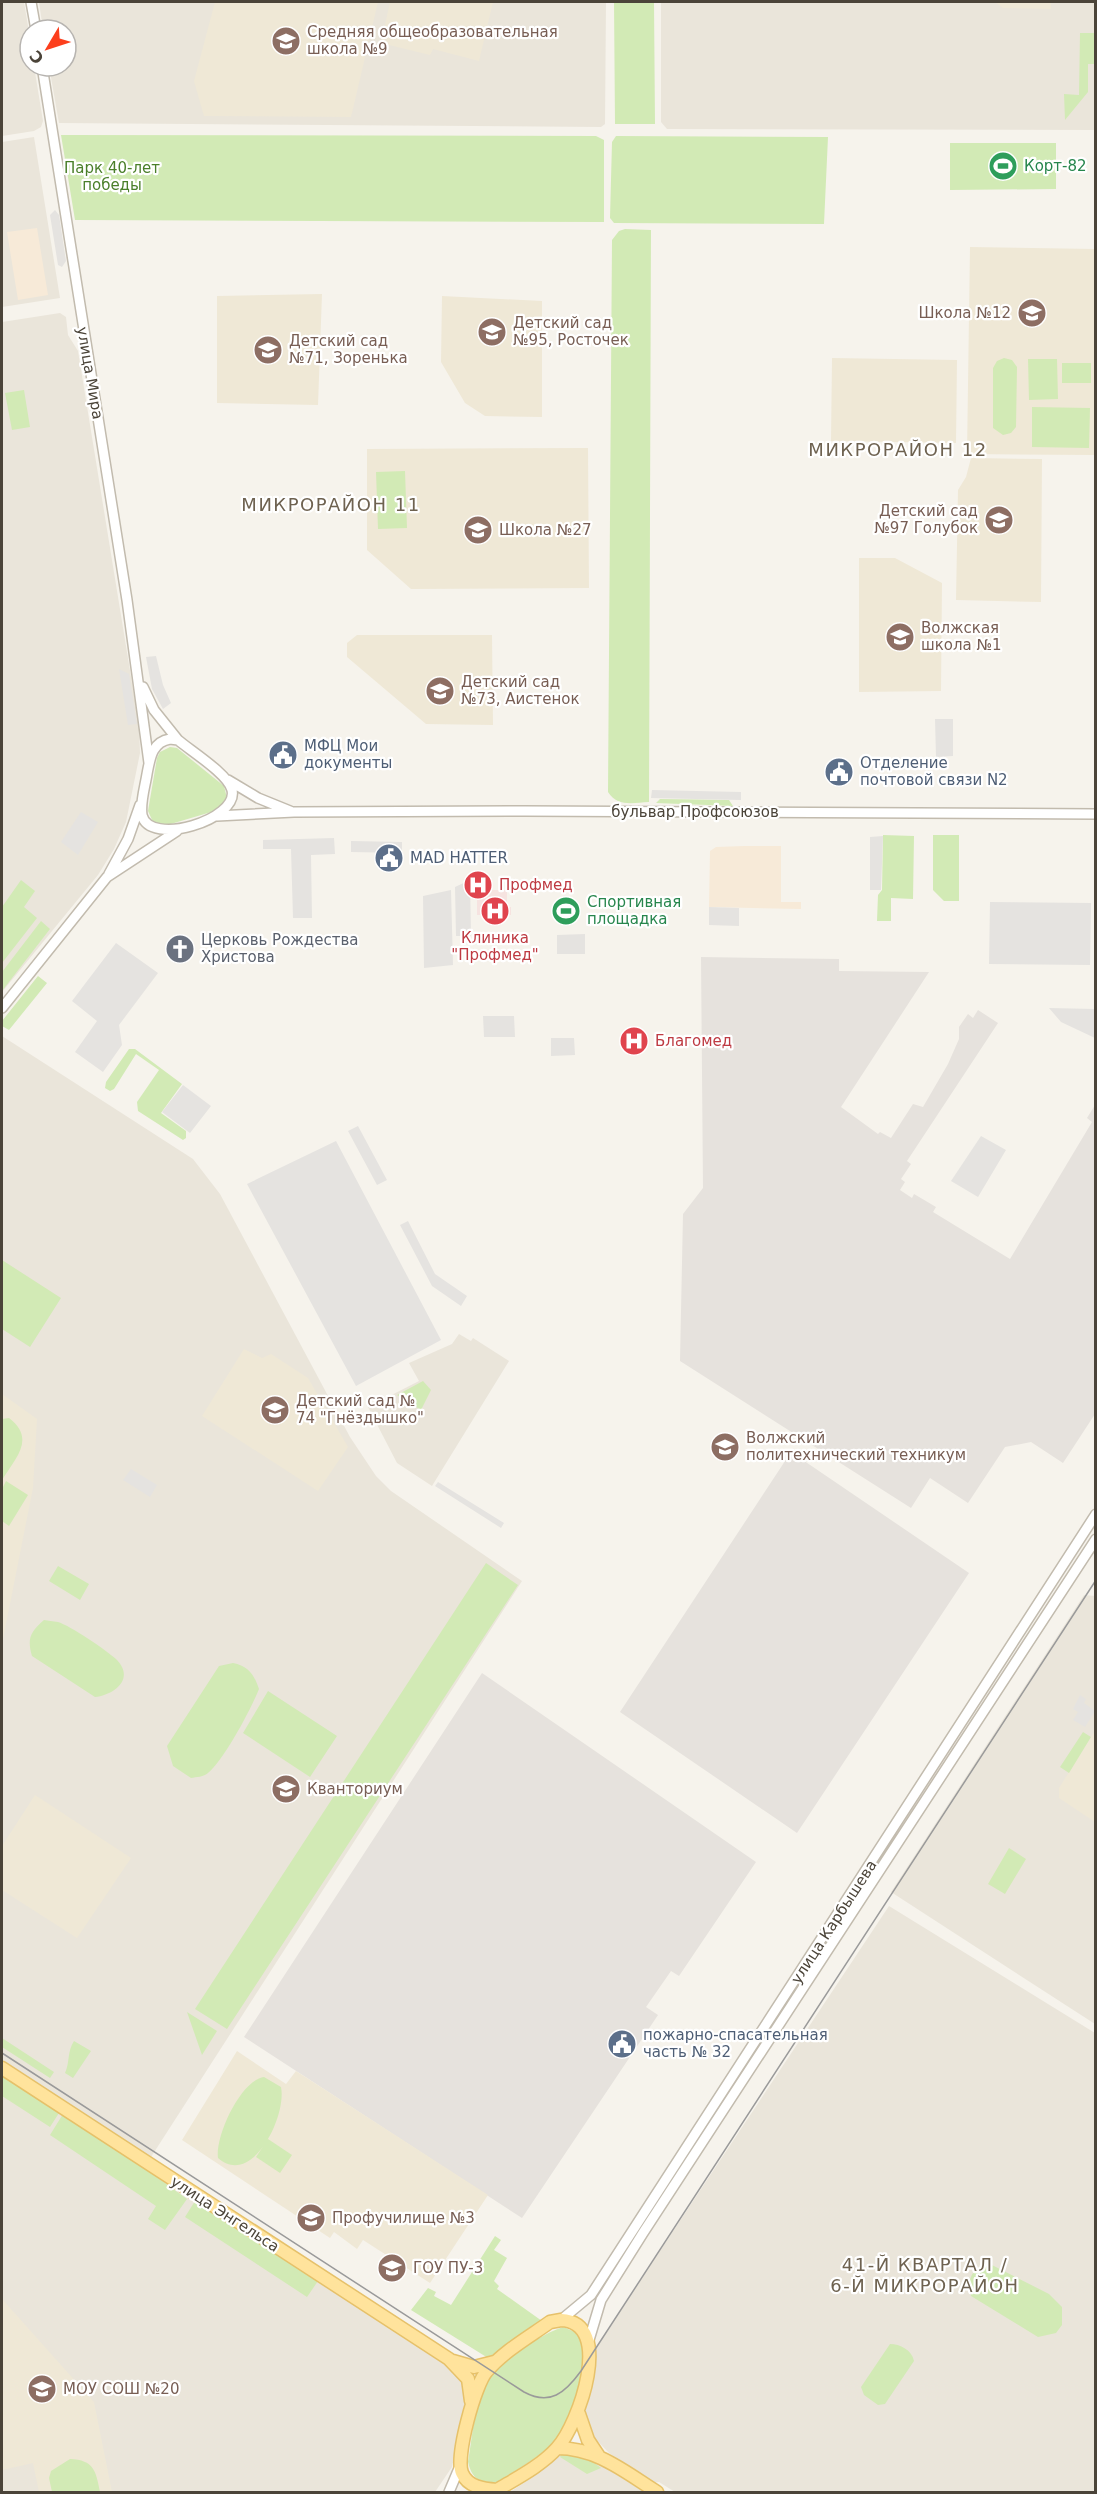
<svg xmlns="http://www.w3.org/2000/svg" width="1097" height="2494" viewBox="0 0 1097 2494" font-family="'DejaVu Sans',sans-serif">
	<rect width="100%" height="100%" fill="#f6f3ec"/>
	<!-- residential -->
	<path fill="#eae5da" d="M2 2H24L30 38V66H34L43 121 41 127 34 131 2 136Z
		M39 2H606L605 124 601 127 59 123 49 66H66V30H43Z
		M661 2H1095V130L667 129 661 122Z
		M34 137 60 298 2 307V142Z
		M60 313 66 317 68 335 78 351 139 726 140 753 126 822 114 849 98 875 2 992V322Z
		M2 1036 193 1159 220 1194 350 1437 376 1476 391 1491 522 1581 151 2157 2 2061Z
		M459 1334 471 1341 473 1338 509 1361 432 1486 397 1463 368 1407 419 1381 409 1363 452 1344Z
		M1084 1595 1095 1596V2024L891 1892Z
		M889 1906 1095 2033V2492H675L659 2482 653 2483 609 2453 590 2433 584 2413 596 2347Z
		M2 2074 450 2367 466 2386 467 2394 452 2467 435 2492H2Z
		M560 2453 590 2458 644 2492H510L533 2477 542 2466Z"/>
	<!-- commercial -->
	<path fill="#f7ead8" d="M37 228 48 295 18 300 7 232Z
		M744 846H781V902H801V909L709 907 710 851 716 847Z"/>
	<!-- industrial -->
	<path fill="#e6e2dd" d="M701 957 839 959V971L929 972 841 1107 878 1134 880 1132 891 1138 913 1104 923 1107 948 1064 959 1039V1027L968 1014 973 1018 978 1010 998 1023 907 1161 911 1164 901 1179 905 1182 900 1190 912 1198 914 1194 936 1207 933 1212 1010 1259 1092 1122 1087 1118 1095 1105V1414L1063 1463 1031 1442 1005 1447 968 1503 930 1478 911 1508 680 1361 683 1214 703 1188Z
		M791 1452 969 1573 797 1833 620 1712Z
		M482 1673 756 1862 679 1976 671 1971 646 2007 658 2015 522 2218 244 2037Z"/>
	<!-- education -->
	<path fill="#efe8d6" d="M215 2H378L351 117 204 116 194 81Z
		M390 2H493L479 61 433 49 430 55 381 43Z
		M995 2H1051V9L1003 8Z
		M970 247 1095 249V455L967 454Z
		M322 294 318 405 217 403V296Z
		M442 296 542 301V417L485 416 465 403 441 362Z
		M832 358 957 360 956 443 831 441Z
		M588 448 589 588 411 589 367 550V449Z
		M971 458 1042 459 1041 602 956 600 958 490 966 477Z
		M859 558H895L942 583 941 691 859 692Z
		M357 635H492L493 725 426 724 347 657V643Z
		M244 1349 262 1358 271 1354 308 1378 348 1447 318 1491 202 1416Z
		M2 1394 37 1419 33 1488 2 1644Z
		M1095 1731V1822L1059 1798V1788Z
		M35 1795 131 1858 77 1938 2 1890V1846Z
		M237 2051 286 2084 296 2071 488 2195 430 2283 363 2240 357 2249 334 2232 330 2238 182 2140Z
		M2 2299 94 2402 112 2492H39L33 2463 2 2470Z"/>
	<!-- medical -->
	<path fill="#f6e3e0" d="M477 890H507V907H511V915H477Z"/>
	<!-- green -->
	<path fill="#d2eab5" d="M614 2H654L655 124H615Z
		M1080 33H1095V64H1088V92L1065 120 1064 94 1079 95Z
		M61 135 596 136 604 140V222L75 220Z
		M616 136 828 137 824 224 614 223 610 218 612 142Z
		M950 143H1056V189L950 190Z
		M625 229 651 230 649 802C633 803 617 807 608 792L612 240 619 231Z
		M1004 358 1012 360 1017 367 1016 427 1011 433 1003 435 993 428V368L997 361Z
		M1028 359H1057L1058 399 1029 400Z
		M1062 363H1091V383H1062Z
		M24 390 30 427 12 430 5 393Z
		M1032 407 1090 408 1089 448 1032 447Z
		M405 471 407 528 378 529 376 472Z
		M170 747 177 748 224 786 227 798 218 810 164 826 153 822 148 811 157 758 160 752Z
		M660 799 729 800 733 806 656 803Z
		M883 835 914 836 913 899 891 898V921H877L878 895 882 890Z
		M933 835H959V901H944L933 890Z
		M21 880 35 891 24 907 37 918 2 963V907Z
		M41 921 50 929 2 991V972Z
		M38 976 47 983 9 1030 2 1026V1021Z
		M129 1049H135L182 1084 161 1113 186 1131V1138L183 1140 138 1111 137 1102 159 1070 136 1054 114 1089 110 1091 105 1088 106 1082Z
		M2 1260 61 1298 30 1347 2 1329Z
		M423 1381 431 1390 421 1410 397 1395Z
		M9 1418C36 1439 16 1457 2 1480V1419Z
		M6 1481 28 1495 9 1526 2 1521V1489Z
		M486 1563 518 1585 227 2029 195 2009Z
		M58 1566 89 1584 80 1600 49 1581Z
		M44 1620C48 1621 53 1621 58 1622 69 1625 108 1651 117 1660 135 1679 114 1695 95 1697L32 1656C27 1639 30 1632 44 1620Z
		M233 1663C248 1666 254 1674 259 1689 251 1709 224 1760 208 1773 204 1777 196 1777 191 1778L173 1766 167 1746 219 1666Z
		M268 1691 337 1736 310 1777 243 1733Z
		M1083 1732 1091 1737 1069 1773 1060 1767Z
		M1009 1848 1026 1859 1005 1894 988 1884Z
		M187 2012 217 2031 202 2055Z
		M2 2038 54 2072 50 2078 2 2047Z
		M74 2041 91 2051 73 2078 65 2073C70 2062 67 2052 74 2041Z
		M2 2075 59 2113 50 2127 2 2096Z
		M264 2077 281 2087C287 2116 252 2188 218 2158 215 2136 241 2080 264 2077Z
		M63 2114 136 2162 187 2199 165 2230 148 2219 156 2206 50 2135Z
		M268 2139 292 2155 280 2173 256 2157Z
		M195 2201 318 2281 307 2297 185 2217Z
		M495 2236 501 2240 494 2250 507 2258 494 2281 499 2286 497 2289 542 2321 488 2358 411 2310 428 2288 436 2292 434 2296 451 2305Z
		M988 2263 1049 2294 1062 2307V2325L1056 2333 1038 2337 971 2296C967 2280 971 2268 988 2263Z
		M563 2327C570 2330 578 2332 581 2339 591 2358 570 2427 556 2441 540 2457 517 2469 499 2482 481 2486 472 2479 468 2462 472 2441 474 2408 483 2389 497 2362 535 2337 563 2327Z
		M890 2344C900 2344 912 2350 914 2361L885 2404 878 2405 864 2395 861 2387Z
		M563 2452 581 2453 601 2468 587 2474 560 2457Z
		M70 2459C94 2460 96 2471 100 2492H52L49 2478 51 2471Z"/>
	<!-- parking -->
	<path fill="#e5e3e0" d="M55 210 59 215 66 261 62 267 58 265 50 215Z
		M156 656 163 685 171 703 163 709 152 689 146 657Z
		M119 669 129 674 137 724 128 725Z
		M935 719H953V756L936 757Z
		M652 790 741 792V800L651 798Z
		M81 812 98 822 78 855 61 842Z
		M883 836 881 890H870V837Z
		M334 838 335 854 311 855 312 918H293L291 849H263V840Z
		M351 841 402 842V853L351 852Z
		M470 880 471 936H456L455 887Z
		M451 890 453 965 424 968 423 896Z
		M990 902 1091 903 1090 965 989 964Z
		M709 907 739 908V926L709 925Z
		M585 934V954H557V935Z
		M116 943 158 973 119 1025 122 1045 103 1072 75 1052 97 1021 72 1001Z
		M1049 1008 1095 1009V1038L1061 1022Z
		M483 1016H514L515 1037H484Z
		M551 1038H574L575 1055 551 1056Z
		M183 1085 211 1106 190 1133 162 1112Z
		M358 1126 387 1180 377 1185 348 1131Z
		M981 1136 1006 1150 978 1197 951 1181Z
		M336 1141 441 1340 356 1386 247 1184Z
		M408 1221 435 1274 467 1296 461 1306 432 1286 400 1225Z
		M131 1469 157 1485 150 1497 123 1480Z
		M438 1482 504 1523 501 1528 435 1486Z
		M1080 1695 1086 1699 1084 1703 1095 1711 1085 1727 1073 1720 1078 1712 1073 1709Z"/>
	<g fill="none" stroke-linecap="round" stroke-linejoin="round">
		<!-- minor casing -->
		<g stroke="#c2bbae" stroke-width="12">
			<path id="minor" d="M31 2 36 30
				M42 66 127 600 149 763
				M143 687 154 710 178 740
				M170 739 178 740C191 751 228 774 232 790 239 820 149 847 142 815 140 802 145 787 147 774 150 758 152 742 170 739Z
				M228 780 258 798 290 811
				M217 816 294 812 525 811 1096 814
				M109 874 128 839 140 805
				M2 1008 107 877 177 831
				M561 2320 591 2295 1096 1514
				M589 2340 601 2300 643 2233 1096 1539
				M449 2492 460 2466"/>
		</g>
		<!-- major casing -->
		<g stroke="#e6c16a" stroke-width="15">
			<path id="major" d="M2 2068 449 2359 468 2379 471 2401
				M561 2320C615 2322 579 2424 557 2448 542 2465 517 2478 497 2490 483 2489 468 2487 462 2473 455 2457 475 2384 487 2371 504 2351 529 2337 550 2322Z
				M453 2361 474 2367 494 2362
				M579 2414 588 2440 598 2455
				M557 2448C597 2448 625 2472 657 2492"/>
		</g>
		<!-- minor -->
		<use href="#minor" stroke="#fff" stroke-width="9"/>
		<!-- major -->
		<use href="#major" stroke="#ffe39c" stroke-width="12"/>
		<!-- tram -->
		<path stroke="#9a9a9a" stroke-width="1.5" d="M2 2053 524 2392C550 2406 565 2393 581 2371L1096 1580"/>
	</g>
	<!-- icons -->
	<defs>
		<g id="school-disc" transform="scale(1.5)"><circle r="9.5" fill="#8d6e63" stroke="#fff"/><path d="M0-5L7-2L0 1L-7-2ZM-4 1L0 2.5L4 1V4Q0 6-4 4Z" fill="#fff"/></g>
		<g id="stadium-disc" transform="scale(1.5)"><circle r="9.5" fill="#2e9e5b" stroke="#fff"/><path d="M0-5a6.5 5 0 1 0 0 10a6.5 5 0 1 0 0-10ZM-3.5-1.8h7v3.6h-7Z" fill="#fff"/></g>
		<g id="civic-disc" transform="scale(1.5)"><circle r="9.5" fill="#5c6f8a" stroke="#fff"/><path d="M-.6-6.5H3V-4.5H.6V-3L4-1V1h2V6H-6V1h2V-1L-.6-3ZM-1.2 2.5V6h2.4V2.5Z" fill="#fff"/></g>
		<g id="hospital-disc" transform="scale(1.5)"><circle r="9.5" fill="#e0444e" stroke="#fff"/><path d="M-5-5h3v3.5h4V-5h3V5h-3V1.5h-4V5h-3Z" fill="#fff"/></g>
		<g id="church-disc" transform="scale(1.5)"><circle r="9.5" fill="#6b7280" stroke="#fff"/><path d="M-1.2-6h2.4v3.5h3.3v2.4h-3.3V6h-2.4V-.1h-3.3v-2.4h3.3Z" fill="#fff"/></g>
		<g id="university-disc" transform="scale(1.5)"><circle r="9.5" fill="#8d6e63" stroke="#fff"/><path d="M0-5L7-2L0 1L-7-2ZM-4 1L0 2.5L4 1V4Q0 6-4 4Z" fill="#fff"/></g>
	</defs>
	<g fill-rule="evenodd">
		<use href="#school-disc" x="286" y="41"/>
		<use href="#stadium-disc" x="1003" y="166"/>
		<use href="#school-disc" x="1032" y="313"/>
		<use href="#school-disc" x="492" y="332"/>
		<use href="#school-disc" x="268" y="350"/>
		<use href="#school-disc" x="999" y="520"/>
		<use href="#school-disc" x="478" y="530"/>
		<use href="#school-disc" x="900" y="637"/>
		<use href="#school-disc" x="440" y="691"/>
		<use href="#civic-disc" x="283" y="755"/>
		<use href="#civic-disc" x="839" y="772"/>
		<use href="#civic-disc" x="389" y="858"/>
		<use href="#hospital-disc" x="478" y="885"/>
		<use href="#hospital-disc" x="495" y="911"/>
		<use href="#stadium-disc" x="566" y="911"/>
		<use href="#church-disc" x="180" y="949"/>
		<use href="#hospital-disc" x="634" y="1041"/>
		<use href="#school-disc" x="275" y="1410"/>
		<use href="#university-disc" x="725" y="1447"/>
		<use href="#university-disc" x="286" y="1789"/>
		<use href="#civic-disc" x="622" y="2044"/>
		<use href="#school-disc" x="311" y="2218"/>
		<use href="#university-disc" x="392" y="2268"/>
		<use href="#school-disc" x="42" y="2389"/>
	</g>
	<g text-anchor="middle" stroke-width="4.5" stroke-linejoin="round" paint-order="stroke">
		<!-- education labels -->
		<g font-size="15" fill="#785e54" stroke="#fff" text-anchor="start">
			<text x="307" y="37">Средняя общеобразовательная<tspan x="307" dy="17">школа №9</tspan></text>
			<text x="1011" y="318" text-anchor="end">Школа №12</text>
			<text x="513" y="328">Детский сад<tspan x="513" dy="17">№95, Росточек</tspan></text>
			<text x="289" y="346">Детский сад<tspan x="289" dy="17">№71, Зоренька</tspan></text>
			<text x="978" y="516" text-anchor="end">Детский сад<tspan x="978" dy="17">№97 Голубок</tspan></text>
			<text x="499" y="535">Школа №27</text>
			<text x="921" y="633">Волжская<tspan x="921" dy="17">школа №1</tspan></text>
			<text x="461" y="687">Детский сад<tspan x="461" dy="17">№73, Аистенок</tspan></text>
			<text x="296" y="1406">Детский сад №<tspan x="296" dy="17">74 "Гнёздышко"</tspan></text>
			<text x="746" y="1443">Волжский<tspan x="746" dy="17">политехнический техникум</tspan></text>
			<text x="307" y="1794">Кванториум</text>
			<text x="332" y="2223">Профучилище №3</text>
			<text x="413" y="2273">ГОУ ПУ-3</text>
			<text x="63" y="2394">МОУ СОШ №20</text>
		</g>
		<!-- leisure labels -->
		<g font-size="15" fill="#27864d" stroke="#fff" text-anchor="start">
			<text x="1024" y="171">Корт-82</text>
			<text x="587" y="907">Спортивная<tspan x="587" dy="17">площадка</tspan></text>
		</g>
		<!-- park labels -->
		<g font-size="15" fill="#4a7f2a" stroke="#fff">
			<text x="112" y="173">Парк 40-лет<tspan x="112" dy="17">победы</tspan></text>
		</g>
		<!-- street labels -->
		<g font-size="15" fill="#4b4439" stroke="#fff">
			<text transform="translate(90 373) rotate(80)" y="5">улица Мира</text>
			<text x="695" y="817">бульвар Профсоюзов</text>
			<text transform="translate(834 1922) rotate(-57)" y="5">улица Карбышева</text>
			<text transform="translate(225 2214) rotate(33)" y="5">улица Энгельса</text>
		</g>
		<!-- service labels -->
		<g font-size="15" fill="#4e5e75" stroke="#fff" text-anchor="start">
			<text x="304" y="751">МФЦ Мои<tspan x="304" dy="17">документы</tspan></text>
			<text x="860" y="768">Отделение<tspan x="860" dy="17">почтовой связи N2</tspan></text>
			<text x="410" y="863">MAD HATTER</text>
			<text x="643" y="2040">пожарно-спасательная<tspan x="643" dy="17">часть № 32</tspan></text>
		</g>
		<!-- health labels -->
		<g font-size="15" fill="#be3a42" stroke="#fff" text-anchor="start">
			<text x="499" y="890">Профмед</text>
			<text x="495" y="943" text-anchor="middle">Клиника<tspan x="495" dy="17">"Профмед"</tspan></text>
			<text x="655" y="1046">Благомед</text>
		</g>
		<!-- worship labels -->
		<g font-size="15" fill="#5b616d" stroke="#fff" text-anchor="start">
			<text x="201" y="945">Церковь Рождества<tspan x="201" dy="17">Христова</tspan></text>
		</g>
		<!-- quarter labels -->
		<g font-size="18" letter-spacing="1.5" fill="#6e6250" stroke="#fff">
			<text x="898" y="456">МИКРОРАЙОН 12</text>
			<text x="331" y="511">МИКРОРАЙОН 11</text>
			<text x="925" y="2271">41-Й КВАРТАЛ /<tspan x="925" dy="21">6-Й МИКРОРАЙОН</tspan></text>
		</g>
	</g>
	<!-- border -->
	<rect width="1097" height="2494" fill="none" stroke="#4b4439" stroke-width="6"/>
	<!-- north arrow -->
	<g transform="translate(48 48) rotate(231)"><circle r="28" fill="#ffffff" stroke="#b7b4b0" stroke-width="1.5"/>
	<path d="M0-4.5L10 22L0 15L-10 22Z" fill="#fc3f1d"/>
	<text y="-9" font-size="16" font-weight="bold" text-anchor="middle" fill="#4b4439">С</text>
	</g>
</svg>
